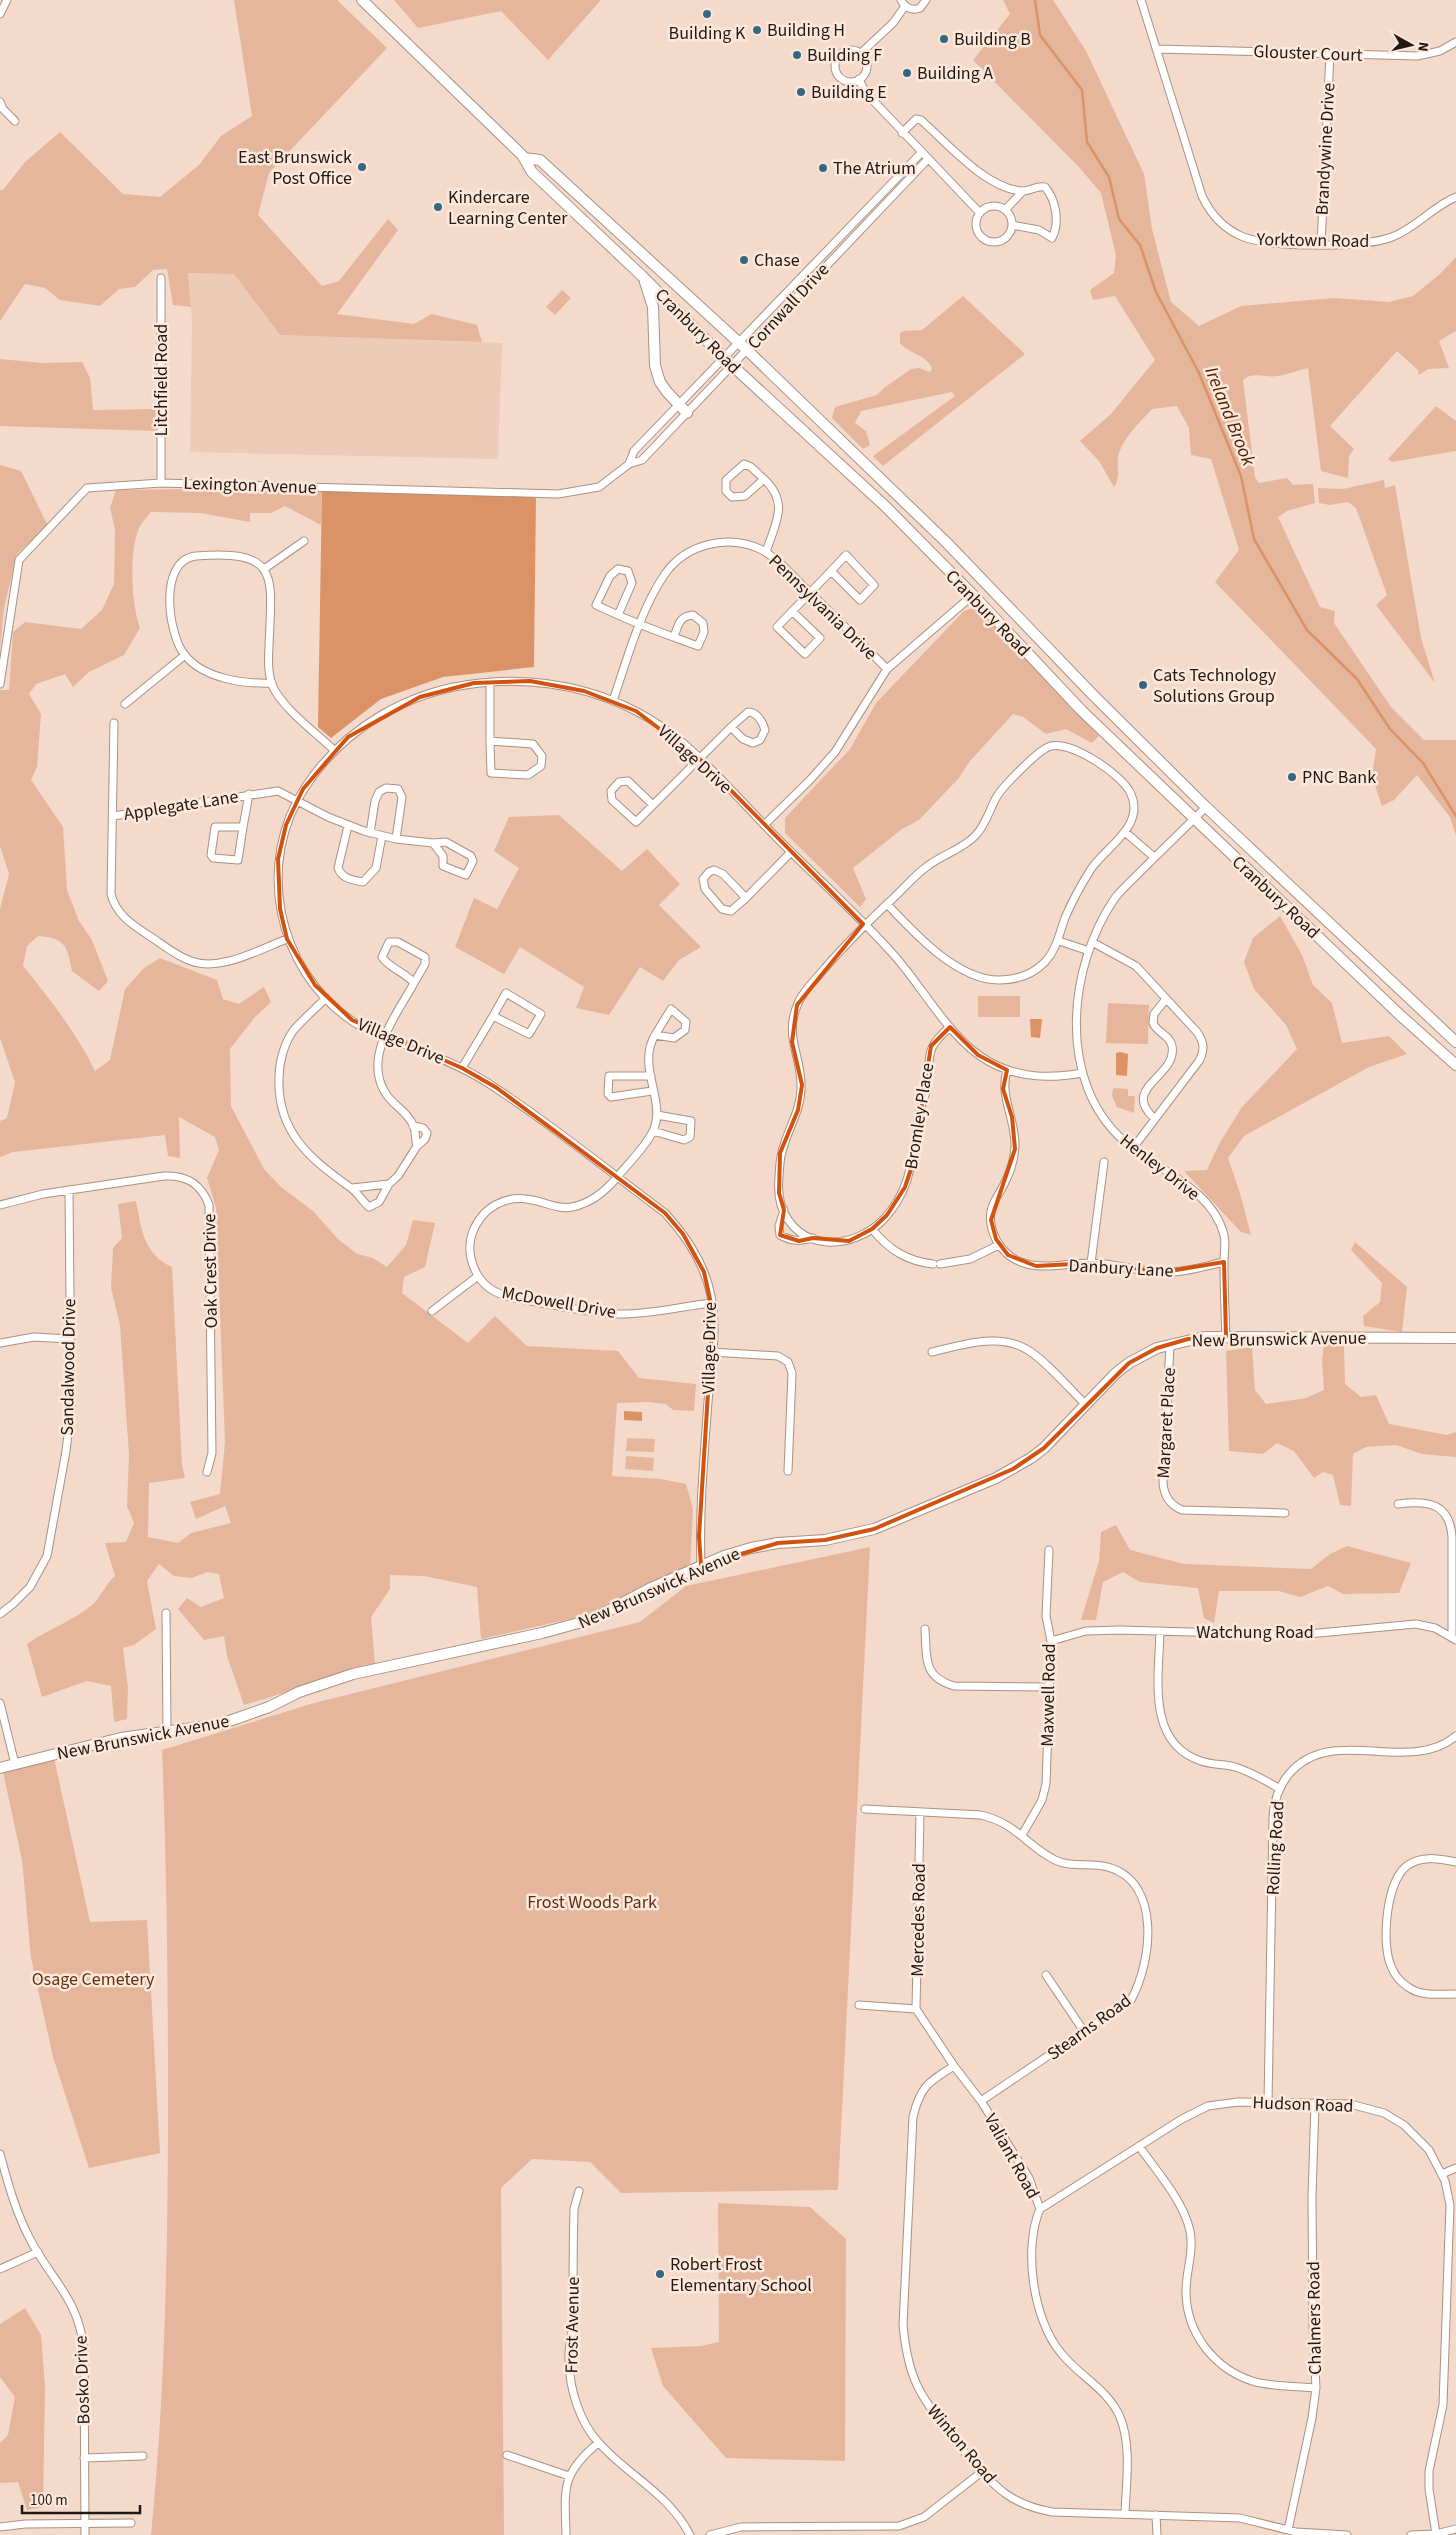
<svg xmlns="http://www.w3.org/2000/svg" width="1456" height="2535" viewBox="0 0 1456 2535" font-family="'Source Sans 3',sans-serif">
	<rect width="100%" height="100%" fill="#f4dacb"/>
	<!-- built -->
	<path fill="#eccbb8" d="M188 273 234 274 280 335 502 343 498 459 190 452 192 321Z"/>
	<!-- green -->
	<path fill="#e5b69c" d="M234 0H337L387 48 269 173 258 215 322 286 339 281 388 219 398 230 337 314 414 324 432 314 477 325 482 342 280 335 234 274 188 273 191 307 173 305 167 269 153 270 135 287 119 289 100 306 60 300 45 288 25 284 0 321V190H3L25 162 60 132 123 194 160 197 199 165 221 136 252 116Z
		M394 0H601L548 60 501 11 418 28Z
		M1003 0H1053L1086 51 1144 174 1152 229 1171 302 1199 326 1241 306 1334 298 1389 302 1413 296 1440 274 1456 257V331L1439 341 1449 368 1428 369 1419 375 1418 370 1397 351 1330 426 1354 449 1349 456 1348 478 1321 471 1308 368C1298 370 1287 375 1277 376 1266 378 1253 371 1243 380L1255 477 1259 483 1287 478 1293 485 1313 484 1315 503 1287 511 1278 517 1320 607 1335 611 1334 623 1391 707 1424 740H1456V836L1450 817 1417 775 1394 800 1382 806 1372 777 1376 749 1215 582 1239 550 1211 459 1191 455 1189 428 1177 406 1152 409C1141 421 1124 437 1119 453 1115 465 1122 476 1114 487L1099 461 1080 441 1111 414 1155 360 1115 296 1093 300 1090 290 1114 273 1116 255 1101 193 1078 166 973 60 1010 14Z
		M562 290 571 298 555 315 546 307Z
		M963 296 1025 354 883 466 873 456 955 396 952 392 861 411 855 423 866 431 870 445 863 449 832 418 835 407 877 395 884 388 911 369 919 368 930 372 932 368C925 354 909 354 900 343V333L904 331 922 330Z
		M0 359 44 363 82 362 90 378 93 410 156 409 155 431 0 426Z
		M1436 406 1456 421V451L1392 462 1388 459Z
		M0 465 21 471 48 526 17 554 4 608 0 648Z
		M1384 480 1385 488 1395 485 1421 638 1435 683 1376 605 1387 595 1356 508 1348 502 1330 505 1319 503 1318 488 1343 489Z
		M322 487 321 525 285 506 271 513H250V522L200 513 151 512C147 517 142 522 139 528 129 552 131 603 140 628L124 655 89 672 73 687 65 674 36 684 29 694 41 714 37 767 31 780 63 827 67 890 79 921 92 940 108 981 99 991 72 971C67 946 66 938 38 936L27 946 23 966C50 999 76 1032 95 1071L110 1060 125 989 144 968 160 958 217 980 223 999 239 1004 264 987 271 1002 255 1017 230 1049 231 1106 264 1169 281 1187 313 1211 338 1239 357 1254 373 1258 387 1267 406 1245 413 1220 435 1223 425 1267 404 1277 402 1293 468 1343 495 1316 527 1346 618 1351 639 1378 696 1384 694 1411 673 1410 666 1404 650 1402 617 1403 612 1476 661 1479 686 1484 693 1509 690 1568 596 1613 481 1639 477 1587 424 1576 390 1575V1589L371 1617 375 1665 244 1705 227 1656 224 1636 204 1640 178 1609 187 1598 201 1607 224 1598 219 1574 207 1572 192 1578 174 1576 159 1564 147 1581 156 1629 134 1645 123 1648 128 1688 127 1719 114 1722 111 1686 87 1681 42 1697 27 1644C47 1630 72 1621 91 1606 101 1598 105 1584 115 1576L105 1543 126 1542 134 1523 127 1506 129 1455 120 1325 111 1288 113 1248 122 1238 118 1204 136 1201C141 1228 144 1255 172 1267L182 1465 185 1478 149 1483 148 1537 178 1543 191 1533 231 1523 225 1506 196 1519 190 1502 220 1494 225 1442 216 1208 207 1178 219 1150 215 1137 179 1117 180 1158 168 1156 165 1135 13 1152 0 1157V1121L7 1118 15 1082 0 1038V909L9 874 0 846V690H9L13 632 25 622 81 629 102 610 114 584 115 530 110 508 116 490Z
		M973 608 982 612 1099 736 1092 743 1066 729 1046 734 1023 717 1013 714 970 761 958 779 919 820 902 829 853 868 866 899 860 907 785 833V818L850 749 876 703 964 611Z
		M559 815 622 871 647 849 680 884 659 905 701 947 679 960 663 981 640 967 609 1015 576 1008 584 987 520 947 504 974 455 947 474 898 497 909 519 868 494 851 509 817Z
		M1280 916 1302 955 1313 985 1332 1003 1342 1043 1389 1036 1407 1054 1369 1067 1244 1136 1228 1158 1240 1193 1251 1235 1241 1232 1184 1171 1207 1170 1219 1144 1242 1107 1297 1049 1286 1025 1254 989 1244 962 1253 938Z
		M978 996H1020V1017H978Z
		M1108 1003 1149 1005 1148 1044 1106 1043Z
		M1113 1088 1128 1089V1096H1135L1134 1113 1117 1107 1112 1096Z
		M1355 1242 1407 1287 1402 1332 1364 1326 1363 1316 1380 1302 1382 1283 1351 1250Z
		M1324 1345H1344L1345 1384 1361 1397 1376 1395 1389 1424 1447 1435 1456 1432V1457L1422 1454 1396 1445 1366 1447 1353 1454 1351 1506 1340 1505 1333 1475 1323 1472 1314 1478 1294 1451 1277 1443 1263 1454 1229 1451 1226 1351 1252 1347 1255 1390 1266 1404 1306 1398 1324 1390 1322 1360Z
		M627 1438 655 1439 654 1452 626 1451Z
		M626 1456 654 1458 653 1471 625 1469Z
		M1116 1525 1130 1550 1184 1564 1311 1569 1330 1554 1347 1546 1411 1563 1399 1593 1343 1594 1328 1586 1300 1597 1279 1591H1219L1214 1623 1204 1618 1198 1588 1140 1582 1123 1572 1103 1582 1096 1620H1081L1099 1561 1101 1532Z
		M870 1547 838 2190 621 2193 590 2162 532 2159 501 2188 504 2535H151C165 2393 168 2248 168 2105 168 1987 167 1869 162 1750L314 1703 640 1622 686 1586Z
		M54 1758 90 1922 147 1920 160 2153 89 2168 53 2057 31 1958 22 1860 3 1772Z
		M718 2203 810 2207 846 2239 845 2461 726 2458 663 2386 651 2348 701 2346 719 2342Z
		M25 2308 41 2335 45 2387 43 2507 27 2510 18 2482 0 2483V2443L8 2435 15 2397 0 2377V2324Z"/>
	<!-- water -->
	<path fill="#db9267" d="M322 487 536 493 534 667 443 677 381 699 331 738 318 727Z
		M1030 1019H1042L1040 1038 1031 1037Z
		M1120 1052 1128 1054 1127 1076 1116 1075V1053Z
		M624 1411 642 1412V1421L624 1420Z"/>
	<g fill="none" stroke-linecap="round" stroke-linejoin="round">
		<!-- stream -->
		<path stroke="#db9267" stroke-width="2.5" d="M1035 0 1040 35 1082 90 1087 142 1109 177 1119 219 1140 245 1156 292 1199 373 1241 476 1254 539 1307 630 1357 679 1390 729 1423 763 1456 816"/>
		<!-- street casing -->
		<g stroke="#a99183" stroke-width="9">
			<path id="street" d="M901 0C905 8 912 11 920 8L926 0
				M1141 0 1202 196C1210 213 1223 228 1241 236 1268 248 1364 248 1392 237 1416 228 1432 207 1456 197
				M0 14 7 0
				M1156 49 1417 56 1440 51 1456 42
				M835 66a16 16 0 1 1 32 0a16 16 0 1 1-32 0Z
				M861 53 893 23 905 6
				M859 79 865 92 980 213
				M0 102 3 109 15 121
				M902 133 916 119 921 120C947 143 987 190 1023 191 1031 191 1037 185 1045 187 1056 200 1060 222 1052 238L1039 230 1012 225
				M976 224a18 18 0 1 1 36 0a18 18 0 1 1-36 0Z
				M1005 210 1023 191
				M1321 244 1330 54
				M629 464 634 451 921 153
				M744 464 751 467 764 479 745 496 732 497 726 491V480Z
				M764 479C790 503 775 524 766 552
				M161 483V278
				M846 555 874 585 860 600 831 571Z
				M264 569 304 541
				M618 569 628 571 632 583 618 615 596 605 610 576Z
				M792 611 820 638 805 654 777 627 831 571
				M618 615C644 627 671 636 698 646L704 632 703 623 693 615C679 616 678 626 674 637
				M490 682V741
				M272 683C244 684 203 679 184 654 168 633 158 560 196 556 283 549 271 578 269 647 268 660 268 673 272 685 282 708 316 733 334 750
				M0 684 19 560 87 488 161 483 558 494 599 487 629 464 642 460 928 159
				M613 701C626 662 641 608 665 574 686 544 727 534 760 549 776 557 790 573 803 586 832 613 859 641 887 669
				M125 704 185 655
				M748 712C757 712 763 722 765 730L760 740 753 743 743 739 731 727Z
				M114 723 111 894C116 914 131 924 148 935 162 944 176 956 191 961 221 972 260 949 287 939
				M490 741 533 744 542 756 541 766 528 775 491 773Z
				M653 805 628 781 619 782 611 791 612 800 636 822 731 727
				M1206 807C1184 829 1161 851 1139 873 1131 881 1122 889 1115 898 1068 966 1056 1081 1124 1141 1156 1170 1212 1188 1224 1235 1226 1243 1224 1253 1224 1261 1224 1286 1225 1312 1226 1337
				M113 816 278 791 328 817 364 831 396 839 433 843 446 842 471 856 473 861 466 875 443 866V856L433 843
				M764 825 810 780 835 752 887 669 973 595
				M348 826 338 868C342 879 353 880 363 882L376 868 382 836
				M215 827H243L238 860 213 858 211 855Z
				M243 827 249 794
				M1125 832 1154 857
				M370 833 375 801 379 792 386 788 398 789 402 797 396 839
				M714 870 723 874 746 898 731 911 722 909 705 889 703 879 709 872Z
				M746 898 791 852
				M887 904C914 933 958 981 1000 980 1017 980 1033 974 1045 962 1057 949 1059 934 1065 918 1072 901 1081 885 1091 869 1107 846 1145 826 1131 794 1123 775 1072 741 1051 746 1040 748 1001 788 996 798 989 811 986 824 976 835 963 849 944 854 929 865 914 875 902 891 888 903 866 924 845 945 825 968 816 979 805 989 799 1001 782 1037 803 1056 801 1090 800 1116 782 1137 780 1163 779 1177 777 1191 781 1205 797 1253 853 1251 884 1219 914 1186 911 1156 919 1115 920 1106 925 1098 927 1088 932 1056 922 1051 950 1027
				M1059 941 1089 951
				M389 942H398L425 957V964L414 983C405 972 390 969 382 957Z
				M1092 942 1136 966 1197 1032C1204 1042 1205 1050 1199 1061L1133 1148
				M506 993 541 1014 529 1034 493 1016Z
				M326 998C315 1009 303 1019 293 1031 284 1044 279 1062 279 1078 277 1132 310 1159 351 1188 358 1193 362 1201 369 1207L379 1202 389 1184
				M671 1009 686 1022 685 1030 674 1038 655 1035Z
				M655 1035C636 1067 667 1101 653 1131 647 1145 628 1164 618 1176 606 1191 592 1203 572 1207 559 1210 545 1202 532 1200 505 1194 481 1208 472 1234 467 1249 471 1267 481 1280 492 1294 508 1297 525 1300 555 1305 587 1313 618 1314 649 1315 682 1306 712 1303
				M462 1068 493 1016
				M1007 1070C999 1096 1016 1120 1015 1147 1014 1159 1011 1170 1006 1180 998 1199 986 1206 992 1229 996 1244 1007 1257 1021 1262 1043 1271 1070 1262 1093 1263 1117 1264 1140 1272 1164 1272 1184 1273 1205 1266 1224 1262
				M651 1076H609L608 1094 611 1097 652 1091
				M1155 1119C1119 1087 1178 1077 1172 1046 1170 1035 1157 1033 1153 1023L1154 1014 1166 999
				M413 1126 423 1128 427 1133 425 1139 417 1146
				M653 1131 684 1140 690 1137 691 1121 657 1115
				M352 1188 389 1184 398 1176 417 1146C415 1140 416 1133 414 1127 409 1113 394 1106 386 1094 362 1057 396 1016 414 983
				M0 1205 43 1194 164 1176C186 1175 201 1183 209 1205L212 1453 207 1472
				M784 1210 779 1226 780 1235C792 1242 800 1241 813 1238
				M872 1229C889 1250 907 1261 933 1264
				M1091 1263 1104 1162
				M940 1264 970 1259 999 1245
				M432 1311 478 1276
				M0 1343 34 1337 70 1339
				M1170 1345 1163 1483C1164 1496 1170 1505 1182 1510L1285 1513
				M712 1352 778 1356 788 1362 792 1373 788 1471
				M932 1352C962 1345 998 1333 1026 1349 1042 1357 1071 1390 1085 1404
				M1398 1504C1427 1500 1450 1503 1452 1537V1637
				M701 1566C699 1511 704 1457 708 1402 711 1368 718 1330 711 1296 705 1264 687 1237 665 1213 610 1172 555 1127 497 1089 470 1070 441 1058 411 1047 391 1039 370 1033 352 1021 276 969 255 862 306 786 345 727 410 690 480 683 553 675 627 695 683 743 717 772 747 808 779 840 817 878 857 914 893 954 923 987 950 1040 988 1061 1018 1078 1049 1079 1082 1073
				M166 1613 167 1731
				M0 1614 13 1604 30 1587 47 1556 66 1451 71 1410 69 1190
				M925 1629C927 1657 922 1677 954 1686L1050 1687
				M1160 1631C1159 1677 1146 1743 1201 1761 1212 1765 1224 1764 1235 1767 1251 1772 1265 1780 1280 1789
				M1051 1641 1086 1631 1120 1630 1297 1635 1416 1624 1435 1628 1456 1640
				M0 1703 15 1764
				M865 1809 981 1815C1018 1824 1025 1845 1055 1860 1071 1868 1091 1862 1108 1867 1162 1882 1152 1962 1131 2000L981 2101
				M920 1813 916 2009 954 2066 981 2101 1029 2178 1040 2209C1023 2248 1033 2320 1061 2353 1079 2376 1108 2389 1120 2417 1132 2446 1126 2483 1125 2514
				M1022 1835 1042 1800 1046 1784 1051 1641 1046 1616 1049 1550
				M1456 1862C1439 1859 1423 1855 1408 1865 1386 1880 1381 1943 1391 1966 1394 1974 1400 1982 1408 1987 1422 1997 1439 1994 1456 1994
				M1046 1975 1085 2033
				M859 2005 916 2009
				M954 2066C928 2082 920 2087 913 2117L903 2325C905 2346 908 2366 917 2385 929 2411 983 2478 1006 2494 1020 2504 1036 2509 1052 2512L1240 2518 1296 2532 1347 2535
				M1268 2103 1273 1817C1274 1801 1279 1786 1289 1774 1332 1723 1408 1776 1456 1736
				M1139 2146C1157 2172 1183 2200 1190 2231 1194 2252 1186 2271 1186 2291 1186 2332 1213 2368 1252 2381 1272 2387 1295 2386 1316 2388
				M0 2154C8 2184 16 2213 31 2241 53 2282 79 2300 84 2350L85 2535
				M1442 2174 1456 2168
				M579 2191 574 2209C573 2245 573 2282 573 2319 573 2333 568 2346 569 2360 569 2388 580 2424 600 2444 630 2477 669 2494 690 2535
				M1040 2209 1182 2119 1208 2106 1238 2102 1350 2104 1384 2113 1404 2125 1429 2150 1445 2181 1450 2205 1443 2405 1429 2471V2489L1436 2534
				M0 2269 38 2252
				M507 2455 569 2476
				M84 2458 143 2456
				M1156 2515 1157 2535
				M0 2527 25 2524 131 2523
				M1288 2530 1312 2418 1316 2388 1313 2325 1312 2197 1315 2103
				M566 2535C565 2489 560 2475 598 2443
				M710 2535 741 2527 899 2526 924 2517 983 2471
				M1411 2535 1436 2534 1456 2529"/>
		</g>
		<!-- secondary casing -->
		<g stroke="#a99183" stroke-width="12">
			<path id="secondary" d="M362 0 522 155 532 172 642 276 723 357 886 507 973 595 1082 711 1401 1016 1456 1065
				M524 158 540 160 747 350 947 543 1094 696 1206 807 1456 1042
				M645 282 653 307 655 366 660 382 667 392 687 413
				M0 1768 121 1738 221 1724 269 1707 299 1692 353 1674 542 1633 593 1619 651 1588 724 1556 751 1548 778 1543 825 1540 874 1529 996 1478 1031 1458 1044 1448 1116 1373 1129 1363 1157 1348 1204 1337 1456 1338"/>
		</g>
		<!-- street -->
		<use href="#street" stroke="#fff" stroke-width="7"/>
		<!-- secondary -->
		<use href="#secondary" stroke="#fff" stroke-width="10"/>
	</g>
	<!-- marked area -->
	<path fill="none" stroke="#d4520d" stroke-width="4" stroke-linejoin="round" d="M530 681 584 691 636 711 702 761 863 924 797 1005 792 1042 802 1085 798 1110 780 1153 779 1193 784 1210 780 1235 799 1241 813 1238 849 1241 872 1229 887 1215 905 1187 913 1163 931 1046 950 1027 978 1055 1007 1070 1003 1089 1012 1117 1015 1149 991 1220 996 1239 1008 1255 1036 1266 1091 1263 1164 1272 1224 1262 1226 1337 1188 1339 1157 1348 1129 1363 1044 1448 1013 1469 874 1529 825 1540 778 1543 701 1566 699 1536 713 1313 704 1272 683 1234 665 1213 497 1088 462 1068 352 1020 315 985 287 939 280 909 278 859 286 825 303 789 348 737 420 697 474 683Z"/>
	<!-- markers -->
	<g fill="#336783" stroke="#fde8dc" stroke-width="2">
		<circle cx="707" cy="14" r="5"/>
		<circle cx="757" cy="30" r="5"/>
		<circle cx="944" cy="39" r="5"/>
		<circle cx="797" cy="55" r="5"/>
		<circle cx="907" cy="73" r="5"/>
		<circle cx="801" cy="92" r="5"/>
		<circle cx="362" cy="167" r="5"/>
		<circle cx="823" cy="168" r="5"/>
		<circle cx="438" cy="207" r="5"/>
		<circle cx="744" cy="260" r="5"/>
		<circle cx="1143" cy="685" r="5"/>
		<circle cx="1292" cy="777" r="5"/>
		<circle cx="660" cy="2274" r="5"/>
	</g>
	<g text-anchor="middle" stroke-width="5" stroke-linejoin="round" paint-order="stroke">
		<!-- poi labels -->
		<g font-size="18" fill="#211813" stroke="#fde8dc" text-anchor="start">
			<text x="767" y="36">Building H</text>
			<text x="707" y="39" text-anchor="middle">Building K</text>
			<text x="954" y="45">Building B</text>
			<text x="807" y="61">Building F</text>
			<text x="917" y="79">Building A</text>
			<text x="811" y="98">Building E</text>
			<text x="352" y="163" text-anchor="end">East Brunswick<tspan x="352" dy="21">Post Office</tspan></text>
			<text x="833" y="174">The Atrium</text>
			<text x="448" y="203">Kindercare<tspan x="448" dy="21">Learning Center</tspan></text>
			<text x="754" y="266">Chase</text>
			<text x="1153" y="681">Cats Technology<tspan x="1153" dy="21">Solutions Group</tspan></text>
			<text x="1302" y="783">PNC Bank</text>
			<text x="670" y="2270">Robert Frost<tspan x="670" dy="21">Elementary School</tspan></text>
		</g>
		<!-- street labels -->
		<g font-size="18" fill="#211813" stroke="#fde8dc">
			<text transform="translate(1308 53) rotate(2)" y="6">Glouster Court</text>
			<text transform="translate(1325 149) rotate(-87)" y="6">Brandywine Drive</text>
			<text transform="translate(1313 240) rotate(1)" y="6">Yorktown Road</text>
			<text transform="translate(788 306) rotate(-47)" y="6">Cornwall Drive</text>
			<text transform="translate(698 331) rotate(45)" y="6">Cranbury Road</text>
			<text transform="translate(161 380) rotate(-90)" y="6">Litchfield Road</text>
			<text transform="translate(250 485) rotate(2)" y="6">Lexington Avenue</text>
			<text transform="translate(823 607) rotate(44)" y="6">Pennsylvania Drive</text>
			<text transform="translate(988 613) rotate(46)" y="6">Cranbury Road</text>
			<text transform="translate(695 759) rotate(42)" y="6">Village Drive</text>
			<text transform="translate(181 805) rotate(-9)" y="6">Applegate Lane</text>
			<text transform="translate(1276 897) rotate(43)" y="6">Cranbury Road</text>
			<text transform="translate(401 1041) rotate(23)" y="6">Village Drive</text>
			<text transform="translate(919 1116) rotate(-81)" y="6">Bromley Place</text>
			<text transform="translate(1160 1167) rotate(38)" y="6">Henley Drive</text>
			<text transform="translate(1121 1268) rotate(3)" y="6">Danbury Lane</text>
			<text transform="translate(210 1271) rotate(-91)" y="6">Oak Crest Drive</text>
			<text transform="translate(559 1302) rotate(10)" y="6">McDowell Drive</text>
			<text transform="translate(1279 1339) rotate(-1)" y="6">New Brunswick Avenue</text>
			<text transform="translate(709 1348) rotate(-89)" y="6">Village Drive</text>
			<text transform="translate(68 1367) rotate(-89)" y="6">Sandalwood Drive</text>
			<text transform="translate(1166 1423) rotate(-87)" y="6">Margaret Place</text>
			<text transform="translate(659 1588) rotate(-24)" y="6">New Brunswick Avenue</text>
			<text x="1255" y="1638">Watchung Road</text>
			<text transform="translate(1048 1695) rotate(-89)" y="6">Maxwell Road</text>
			<text transform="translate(143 1737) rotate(-11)" y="6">New Brunswick Avenue</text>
			<text transform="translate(1275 1848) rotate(-87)" y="6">Rolling Road</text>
			<text transform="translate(918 1920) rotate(-89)" y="6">Mercedes Road</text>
			<text transform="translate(1089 2027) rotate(-36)" y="6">Stearns Road</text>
			<text transform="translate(1303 2104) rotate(2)" y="6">Hudson Road</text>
			<text transform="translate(1012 2156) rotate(61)" y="6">Valiant Road</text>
			<text transform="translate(1314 2318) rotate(-91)" y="6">Chalmers Road</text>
			<text transform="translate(572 2325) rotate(-89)" y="6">Frost Avenue</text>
			<text transform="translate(82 2380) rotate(-92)" y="6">Bosko Drive</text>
			<text transform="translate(962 2444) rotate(50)" y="6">Winton Road</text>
		</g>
		<!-- park labels -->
		<g font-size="18" fill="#603110" stroke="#fde8dc">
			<text x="592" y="1908">Frost Woods Park</text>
			<text x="93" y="1985">Osage Cemetery</text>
		</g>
		<!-- water labels -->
		<g font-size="19" font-style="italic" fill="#4e2100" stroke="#fde8dc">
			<text transform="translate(1231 416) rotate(68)" y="7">Ireland Brook</text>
		</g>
	</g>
	<!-- north arrow -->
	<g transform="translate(1411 45) rotate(98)" stroke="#fde8dc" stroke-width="4" paint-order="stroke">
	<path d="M0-4L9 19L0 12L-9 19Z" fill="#211813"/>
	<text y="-8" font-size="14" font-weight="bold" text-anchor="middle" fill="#211813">N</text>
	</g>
	<!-- scale -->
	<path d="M22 2505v8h118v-8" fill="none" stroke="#211813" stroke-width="2.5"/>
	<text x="30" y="2505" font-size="15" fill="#211813" stroke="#fde8dc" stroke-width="4" paint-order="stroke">100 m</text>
</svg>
